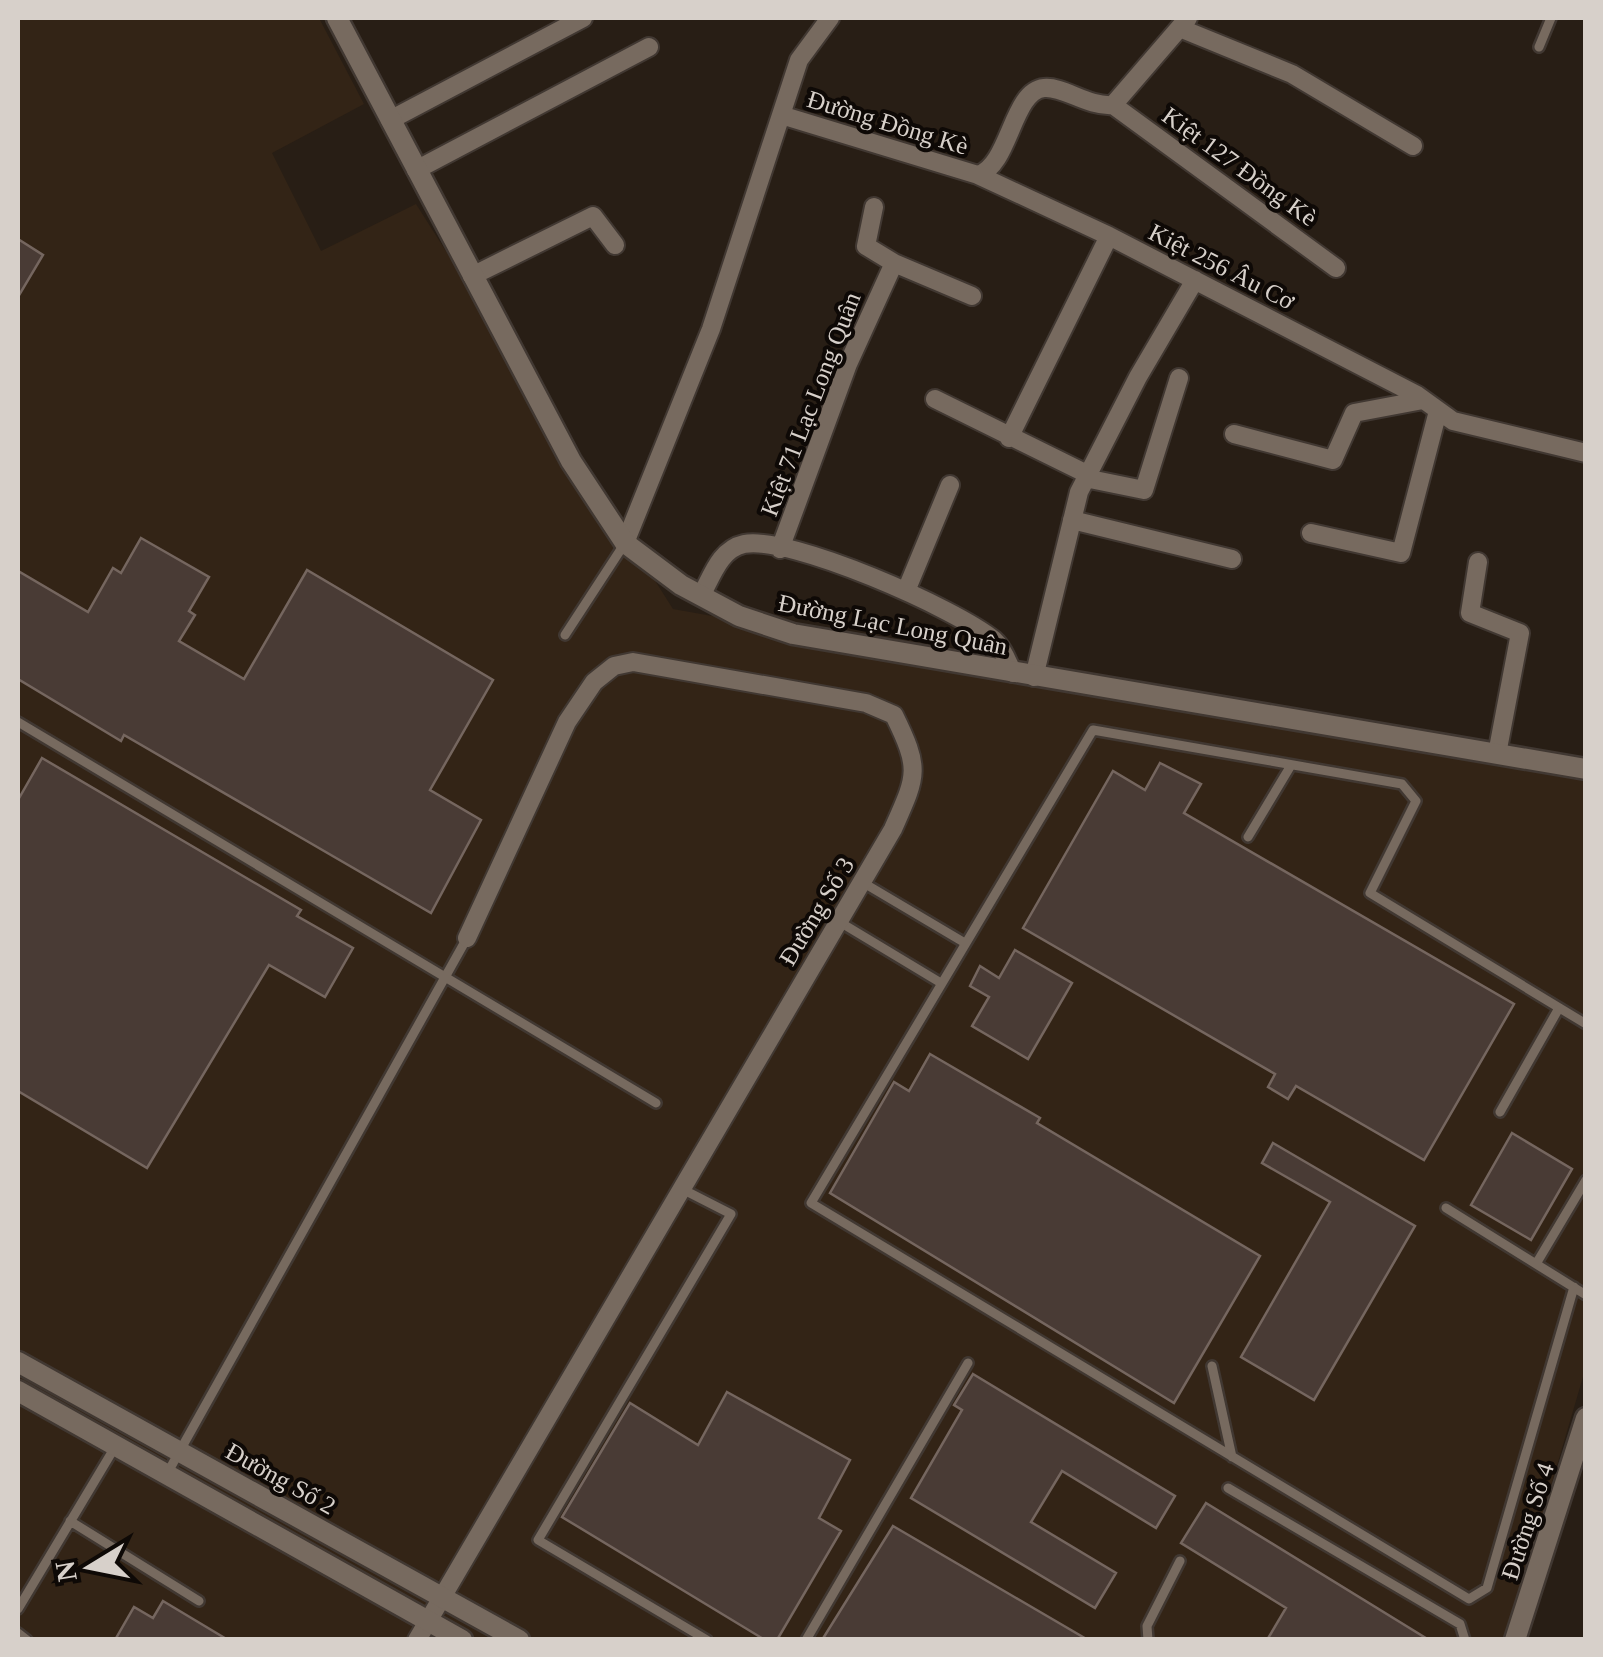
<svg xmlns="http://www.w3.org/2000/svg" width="1603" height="1657" viewBox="0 0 1603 1657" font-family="'Times New Roman',serif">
	<rect width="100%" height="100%" fill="#281e15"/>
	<!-- built -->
	<path fill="#332416" d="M18 18H319L364 104 272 153 321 251 416 204 673 609 1585 773V1370L1506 1639H18Z"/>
	<!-- building -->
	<path fill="#493b35" stroke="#75665f" stroke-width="2.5" d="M18 239 43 255 18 297Z
		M141 538 209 577 189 611 195 615 179 641 244 679 307 570 493 680 430 790 481 820 431 913 124 735 121 741 18 679V571L88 612 113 568 121 573Z
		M42 758 301 910 297 916 353 948 325 997 269 965 147 1168 18 1091V800Z
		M1160 763 1201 784 1184 813 1514 1004 1424 1160 1296 1086 1288 1099 1268 1087 1275 1074 1023 928 1113 771 1145 790Z
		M1015 950 1072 983 1028 1059 972 1026 989 997 970 986 980 966 999 978Z
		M930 1054 1040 1118 1037 1123 1260 1256 1174 1403 830 1193 894 1082 909 1091Z
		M1512 1133 1572 1169 1531 1240 1471 1205Z
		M1273 1143 1415 1226 1314 1400 1241 1357 1330 1202 1262 1163Z
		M973 1374 1175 1496 1156 1528 1062 1471 1031 1522 1116 1573 1095 1608 911 1498 962 1410 954 1405Z
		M727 1392 850 1460 819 1518 841 1531 777 1640H765L562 1517 630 1403 698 1445Z
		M1206 1503 1429 1640H1267L1286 1608 1181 1543Z
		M893 1526 1088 1640H822Z
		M163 1601 228 1640H115L134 1607 153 1618Z"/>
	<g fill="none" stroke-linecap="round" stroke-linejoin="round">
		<!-- service casing -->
		<g stroke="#413832" stroke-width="14">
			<path id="service" d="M1539 47 1551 18
				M565 635 625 543
				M18 722 656 1103
				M1248 837 1290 767
				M862 882 965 943
				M838 921 941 983
				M1500 1112 1559 1008
				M682 1189 731 1214 538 1540 707 1640
				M1446 1208 1586 1295
				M1536 1264 1586 1180
				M1574 1287 1487 1588 1469 1599 811 1203 1093 730 1402 784 1416 801 1370 893 1586 1024
				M1212 1366 1232 1457
				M168 1472 467 938
				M1228 1488 1460 1624 1465 1640
				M70 1521 199 1601
				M18 1609 115 1447
				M18 1633 27 1640
				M806 1640 968 1363
				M1148 1640 1147 1626 1180 1561"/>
		</g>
		<!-- minor casing -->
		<g stroke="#413832" stroke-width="22">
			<path id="minor" d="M1182 29 1292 74 1413 146
				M1113 105 1336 268
				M781 115 978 175C1010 165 1012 91 1044 88 1064 86 1087 107 1113 105L1188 18
				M390 120 583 18
				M416 170 649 47
				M978 175 1109 236 1417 395 1453 421 1586 453
				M874 207 866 246 894 263
				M472 276 593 216 615 245
				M935 399 1087 474
				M1234 434 1333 460 1354 413 1423 400
				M1009 438 1109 236
				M1085 478 1144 490 1179 378
				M1072 520 1232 559
				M1311 533 1401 553 1438 411
				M625 543 711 329 799 60 830 18
				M780 549 848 364 894 263 972 296
				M1478 562 1470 613 1520 633 1497 754
				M906 591 950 485
				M701 596C712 576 720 549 744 544 790 535 957 609 994 640 1003 648 1008 663 1013 673
				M1034 677 1079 492 1138 377 1195 280
				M417 1640 893 829C917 775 921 770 894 715L866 703 633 662 614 666 594 682 567 722 467 938"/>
		</g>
		<!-- tertiary casing -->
		<g stroke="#413832" stroke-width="25">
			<path id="tertiary" d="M337 18 571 461 625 543 681 585 739 616 793 634 1586 769
				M18 1362 519 1640
				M18 1391 462 1640
				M1515 1640 1586 1418"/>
		</g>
		<!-- service -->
		<use href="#service" stroke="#776a5f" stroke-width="9"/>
		<!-- minor -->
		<use href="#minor" stroke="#776a5f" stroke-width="18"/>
		<!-- tertiary -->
		<use href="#tertiary" stroke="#776a5f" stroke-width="20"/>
	</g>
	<g text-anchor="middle" stroke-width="8" stroke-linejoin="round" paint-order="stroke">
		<!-- street labels -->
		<g font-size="25" fill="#d7d0ca" stroke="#0e0906">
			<text transform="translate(888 122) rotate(17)" y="9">Đường Đồng Kè</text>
			<text transform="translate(1240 166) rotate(36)" y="9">Kiệt 127 Đồng Kè</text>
			<text transform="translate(1222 266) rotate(27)" y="9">Kiệt 256 Âu Cơ</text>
			<text transform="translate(810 404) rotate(-69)" y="9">Kiệt 71 Lạc Long Quân</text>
			<text transform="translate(893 624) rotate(11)" y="9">Đường Lạc Long Quân</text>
			<text transform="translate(816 911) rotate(-59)" y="9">Đường Số 3</text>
			<text transform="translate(281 1478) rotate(29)" y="9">Đường Số 2</text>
			<text transform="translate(1527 1521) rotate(-72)" y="9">Đường Số 4</text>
		</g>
	</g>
	<!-- border -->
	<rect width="1603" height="1657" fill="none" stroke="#d7d0ca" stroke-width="40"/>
	<!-- north arrow -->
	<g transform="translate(90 1567) rotate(260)" stroke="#0e0906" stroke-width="8" paint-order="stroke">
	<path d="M0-8L18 38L0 25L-18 38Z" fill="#d7d0ca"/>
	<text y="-15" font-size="28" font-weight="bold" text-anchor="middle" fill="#d7d0ca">N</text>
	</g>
</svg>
